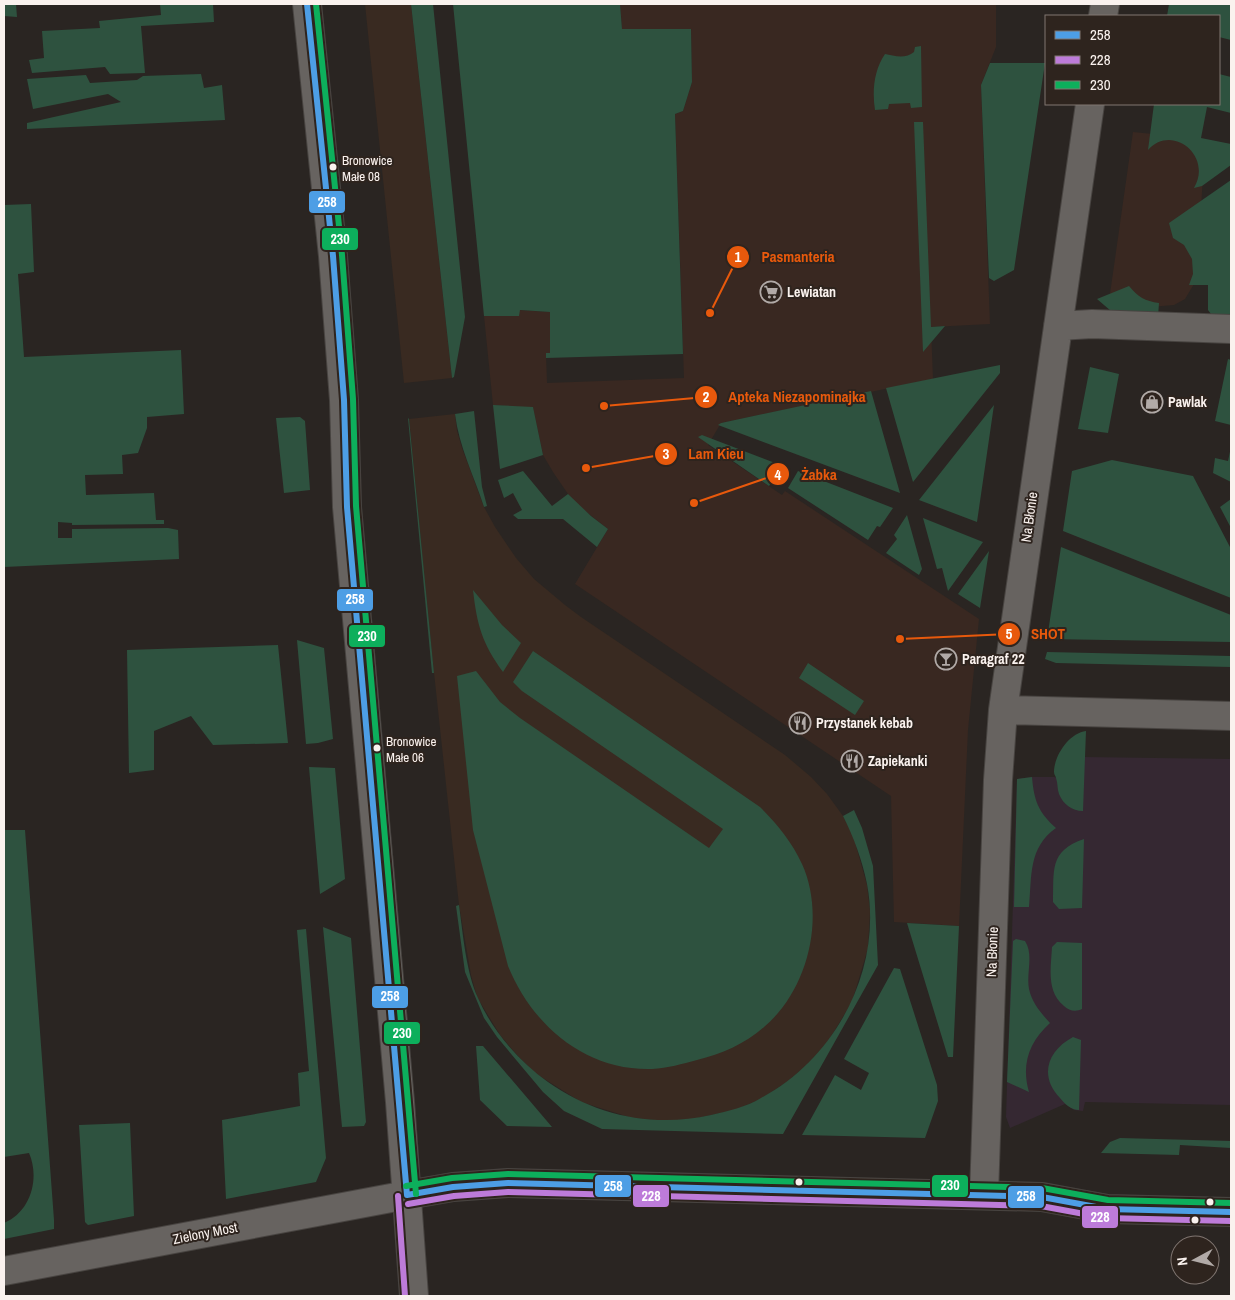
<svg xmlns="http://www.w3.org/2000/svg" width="1235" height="1300" viewBox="0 0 1235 1300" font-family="'Archivo Narrow',sans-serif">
	<rect width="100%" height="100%" fill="#2a2522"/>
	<!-- commercial -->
	<path fill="#392821" d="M620 4H996V47L981 85 990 324 931 327 933 379 721 423 708 445 782 495 785 491 979 619 968 730 959 926 894 922 891 796 575 584 608 529 580 507 568 494 553 472 543 455 533 408 493 405 484 316H518L519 310 550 312 551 353 546 354 547 383 684 378 675 114 683 111 692 82 691 29H622Z
		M1133 132 1192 138 1204 157 1197 279 1185 299 1174 305 1150 307 1110 294Z"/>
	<!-- industrial -->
	<path fill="#352832" d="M1083 757 1231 759V1105L1085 1102 1083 1111 1074 1110 1065 1104 1010 1128 1006 1117 1017 779 1032 777H1054L1066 780Z"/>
	<!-- built -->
	<path fill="#392a21" d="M365 4H411L452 378 404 383Z
		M455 414 457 431 462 448 484 507 495 527 516 558 534 579 565 605 581 617 785 755 811 777 827 794 843 816 853 835 867 885 870 911 868 948 852 1002 827 1043 807 1065 787 1082 761 1099 735 1110 693 1119 665 1121 632 1118 581 1102 535 1073 517 1055 500 1035 477 997 471 975 459 905 432 654 409 419Z"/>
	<!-- green -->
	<path fill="#2e523f" d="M4 4H16L17 17 4 16Z
		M160 4H213L214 22 141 26 145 73 110 74 105 67 32 73 29 60 44 58 42 31 100 28 99 21 161 15Z
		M411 4H433L465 317 454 377 452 378Z
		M453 4H620L622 29H691L692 82 683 111 675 114 683 354 546 358V353H550V312L520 310 519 316H484Z
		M1169 4H1231V40L1219 37V16H1167Z
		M921 46 922 107 911 108 910 103 889 104 888 109 875 110C872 91 874 70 885 54 894 56 906 59 914 52L915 47Z
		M990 63H1045L1014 270 994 281 989 278 981 85Z
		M201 74 204 88 222 85 225 120 27 129V123L121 102 108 94 33 109 27 79 86 75 90 83 137 80 143 76Z
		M1219 74 1231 77V113L1207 107 1201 138 1231 144V165L1202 186 1194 188C1213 156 1172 123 1148 150L1154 104H1219Z
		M914 122H923L931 327 945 326 923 352Z
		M1231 180V313L1225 318H1214L1208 310V285H1189L1193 274 1192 259 1184 245 1173 238 1169 223Z
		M31 204 34 272 18 274 24 357 181 350 184 414 147 417V428L138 453 122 455 123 474 85 475 86 495 154 493 156 520H164V524L72 525V523L58 522V538H72V529L168 528 178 530 179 559 4 567V205Z
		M1129 286C1138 297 1145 301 1159 303L1158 317 1111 311 1097 299Z
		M1228 359 1231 360V425L1215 421Z
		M1000 365V373L913 482 886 388Z
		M1090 367 1119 374 1108 433 1078 429Z
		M871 391 900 493 718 425 721 423Z
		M493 405 533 407 543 455 500 469Z
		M994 405 977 522 919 500Z
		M474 411 482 487 487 506 484 507C474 476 459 447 455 414Z
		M300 417 305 421 310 490 284 493 276 418Z
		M408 418 409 419 434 673H432Z
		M702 435 783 466 769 486 698 437Z
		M1231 447V482L1213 473 1215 458 1228 461Z
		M1112 460 1193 476 1231 549V598L1063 531 1072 471Z
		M523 471 552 506 568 494 591 516 608 529 597 547 563 519H518L513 515 522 510 513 493 504 498 498 480Z
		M798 471 893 508 880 527 877 526 868 540 788 488Z
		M1231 499V528L1220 507Z
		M907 515 922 569 919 575 886 553 897 539 894 535Z
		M923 518 983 542 948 591 942 568 937 569Z
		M1061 547 1231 615V642L1047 639Z
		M989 551 980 608 958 594Z
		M473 590 502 625 521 643 503 672C482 643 477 625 473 590Z
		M297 640 324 648 333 739 318 743 306 744Z
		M278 645 288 743 213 745 191 716 154 731V770L129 773 127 650Z
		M533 651 760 807C777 824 792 842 802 864 826 917 808 990 764 1027 745 1044 721 1054 697 1060 682 1064 668 1068 652 1069 585 1071 532 1025 508 966L473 830 457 676 476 671 500 702 520 718 709 848 723 829 522 691 513 682Z
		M1047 652 1231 656V667L1056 663 1045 659Z
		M808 663 864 701 855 715 799 678Z
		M1086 731 1083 811C1072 811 1063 804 1059 794 1057 789 1058 783 1056 778 1056 776 1054 775 1054 772 1054 756 1069 733 1086 731Z
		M309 767 335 768 345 879 320 894Z
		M1032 777C1034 800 1038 812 1056 828 1028 848 1032 876 1029 907H1014L1017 779Z
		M854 810 862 828 873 866 878 965 783 1134 602 1129 564 1111 543 1092 497 1037 484 1018 465 972 456 906 459 905C463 934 466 972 478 998 493 1032 519 1061 548 1082 596 1116 654 1128 711 1115 728 1111 746 1107 761 1098 836 1058 883 969 867 884 862 860 854 838 843 816Z
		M4 830H25L54 1220V1229L4 1239V1223C31 1212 40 1178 29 1153L4 1157Z
		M1084 839 1082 908 1059 909 1053 902C1054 870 1049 851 1084 839Z
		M907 923 959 926 953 1057H948Z
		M323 927 351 938 366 1122 364 1126 342 1127Z
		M306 929 326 1158 316 1182 226 1199 222 1120 300 1106 298 1073 309 1071 297 930Z
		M1016 939 1025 941C1034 955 1026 973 1029 989 1032 1003 1041 1013 1050 1023 1029 1042 1021 1065 1029 1092L1007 1082 1013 941Z
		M1057 942 1082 943V1009C1076 1012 1069 1011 1064 1006 1046 992 1051 967 1052 947Z
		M894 968 900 969 937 1085 938 1101 925 1138 802 1135 835 1075 861 1090 869 1073 844 1059Z
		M1073 1037 1081 1040 1079 1110C1071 1110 1065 1104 1060 1098 1039 1076 1047 1051 1073 1037Z
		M476 1046H483L552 1127 507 1126 480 1100Z
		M130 1123 134 1216 88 1225 85 1222 79 1125Z
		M1120 1138 1231 1141V1148L1180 1145 1179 1155 1101 1153 1110 1142Z"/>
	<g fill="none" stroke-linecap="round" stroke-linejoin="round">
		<!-- minor casing -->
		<g stroke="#484441" stroke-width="30">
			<path id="minor" d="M1103 16 1105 4
				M1058 326 1092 324 1231 329
				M1003 710 1231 716
				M984 1195 998 780 1003 710 1090 104
				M4 1271 407 1195"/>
		</g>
		<!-- tertiary casing -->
		<g stroke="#484441" stroke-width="30">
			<path id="tertiary" d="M307 4 333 256 344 400 347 507 400 1102 414 1296
				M407 1195 453 1187 508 1183 1042 1197 1107 1209 1231 1212"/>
		</g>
		<!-- minor -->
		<use href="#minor" stroke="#676360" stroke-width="28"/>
		<!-- tertiary -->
		<use href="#tertiary" stroke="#676360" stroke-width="28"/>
		<!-- bus-1 casing -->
		<g stroke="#2e241e" stroke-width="10">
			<path id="bus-1" d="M307 4 333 256 344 400 347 507 407 1195
				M407 1195 453 1187 508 1183 1042 1197 1107 1209 1231 1212"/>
		</g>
		<!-- bus-2 casing -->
		<g stroke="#2e241e" stroke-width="10">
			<path id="bus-2" d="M398 1196 405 1296
				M408 1204 454 1196 508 1192 1041 1206 1106 1218 1231 1221"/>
		</g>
		<!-- bus-3 casing -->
		<g stroke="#2e241e" stroke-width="10">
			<path id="bus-3" d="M316 4 342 255 353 399 356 506 416 1194
				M406 1186 452 1178 508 1174 1042 1188 1108 1200 1231 1203"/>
		</g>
		<!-- bus-1 -->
		<use href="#bus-1" stroke="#4d9ee5" stroke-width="6"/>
		<!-- bus-2 -->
		<use href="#bus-2" stroke="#bd7bd9" stroke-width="6"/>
		<!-- bus-3 -->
		<use href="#bus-3" stroke="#0daf5c" stroke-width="6"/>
	</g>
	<!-- icons -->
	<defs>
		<g id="supermarket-ring" transform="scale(1.125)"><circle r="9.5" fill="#2e241e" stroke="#b1aaa7" stroke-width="1.5"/><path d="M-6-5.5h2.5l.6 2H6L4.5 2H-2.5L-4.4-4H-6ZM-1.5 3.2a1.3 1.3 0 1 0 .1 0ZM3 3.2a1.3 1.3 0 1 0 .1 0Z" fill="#b1aaa7"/></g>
		<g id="shop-ring" transform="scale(1.125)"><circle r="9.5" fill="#2e241e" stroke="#b1aaa7" stroke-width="1.5"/><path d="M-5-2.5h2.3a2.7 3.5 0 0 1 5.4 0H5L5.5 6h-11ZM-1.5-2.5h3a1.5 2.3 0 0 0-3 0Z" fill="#b1aaa7"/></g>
		<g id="bar-ring" transform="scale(1.125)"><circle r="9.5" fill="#2e241e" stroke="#b1aaa7" stroke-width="1.5"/><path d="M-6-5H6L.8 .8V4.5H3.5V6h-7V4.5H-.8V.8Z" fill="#b1aaa7"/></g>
		<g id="restaurant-ring" transform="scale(1.125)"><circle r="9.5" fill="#2e241e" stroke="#b1aaa7" stroke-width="1.5"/><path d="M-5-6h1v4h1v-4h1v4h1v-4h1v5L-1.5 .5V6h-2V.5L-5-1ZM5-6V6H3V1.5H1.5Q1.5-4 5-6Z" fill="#b1aaa7"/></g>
	</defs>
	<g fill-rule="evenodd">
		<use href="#supermarket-ring" x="771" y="292"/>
		<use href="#shop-ring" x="1152" y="402"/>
		<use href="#bar-ring" x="946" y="659"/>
		<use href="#restaurant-ring" x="800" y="723"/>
		<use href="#restaurant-ring" x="852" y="761"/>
	</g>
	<!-- markers -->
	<g fill="#faf2ee" stroke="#2e241e" stroke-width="2">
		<circle cx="333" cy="167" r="4.5"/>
		<circle cx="377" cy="748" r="4.5"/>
		<circle cx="799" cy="1182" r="4.5"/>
		<circle cx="1210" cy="1202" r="4.5"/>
		<circle cx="1195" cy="1220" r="4.5"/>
	</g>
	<g text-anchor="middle" stroke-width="4" stroke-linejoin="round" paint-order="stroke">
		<!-- bus labels -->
		<g font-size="13" fill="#faf2ee" stroke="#2e241e" text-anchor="start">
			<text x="342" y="165">Bronowice<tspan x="342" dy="16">Małe 08</tspan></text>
			<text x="386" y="746">Bronowice<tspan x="386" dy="16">Małe 06</tspan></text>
		</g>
		<!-- poi labels -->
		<g font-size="14" font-weight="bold" fill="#faf2ee" stroke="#2e241e" text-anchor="start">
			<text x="787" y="297">Lewiatan</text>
			<text x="1168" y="407">Pawlak</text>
			<text x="962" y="664">Paragraf 22</text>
			<text x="816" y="728">Przystanek kebab</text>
			<text x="868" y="766">Zapiekanki</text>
		</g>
		<!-- street labels -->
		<g font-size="14" fill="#faf2ee" stroke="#2e241e">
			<text transform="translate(1029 517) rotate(-82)" y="5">Na Błonie</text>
			<text transform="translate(992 952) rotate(-88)" y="5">Na Błonie</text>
			<text transform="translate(205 1233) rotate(-11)" y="5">Zielony Most</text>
		</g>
	</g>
	<!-- callouts -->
	<path fill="none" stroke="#e8590c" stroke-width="2" d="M710 313L738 257M604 406L706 397M586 468L666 454M694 503L778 474M900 639L1009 634"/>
	<g fill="#e8590c" stroke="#2e241e" stroke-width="2">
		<circle cx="710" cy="313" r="5"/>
		<circle cx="604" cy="406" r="5"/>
		<circle cx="586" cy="468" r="5"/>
		<circle cx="694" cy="503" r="5"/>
		<circle cx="900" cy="639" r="5"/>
		<circle cx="738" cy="257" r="12"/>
		<circle cx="706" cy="397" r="12"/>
		<circle cx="666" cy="454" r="12"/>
		<circle cx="778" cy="474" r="12"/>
		<circle cx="1009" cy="634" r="12"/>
	</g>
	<g font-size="15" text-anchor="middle" font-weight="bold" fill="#fff">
		<text x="738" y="262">1</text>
		<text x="706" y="402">2</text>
		<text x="666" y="459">3</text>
		<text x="778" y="480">4</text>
		<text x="1009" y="639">5</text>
	</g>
	<g font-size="15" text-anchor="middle" font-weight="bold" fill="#e8590c" stroke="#2e241e" stroke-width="4" stroke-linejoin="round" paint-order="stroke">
		<text x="798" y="262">Pasmanteria</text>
		<text x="797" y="402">Apteka Niezapominajka</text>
		<text x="716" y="459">Lam Kieu</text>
		<text x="819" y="480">Żabka</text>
		<text x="1048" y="639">SHOT</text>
	</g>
	<g stroke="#2e241e" stroke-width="2">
		<rect x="308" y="190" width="38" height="24" rx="5" fill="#4d9ee5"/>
		<rect x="321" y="227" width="38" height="24" rx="5" fill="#0daf5c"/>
		<rect x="336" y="588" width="38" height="24" rx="5" fill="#4d9ee5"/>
		<rect x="348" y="624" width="38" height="24" rx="5" fill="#0daf5c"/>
		<rect x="371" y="985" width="38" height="24" rx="5" fill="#4d9ee5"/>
		<rect x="383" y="1021" width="38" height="24" rx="5" fill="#0daf5c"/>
		<rect x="931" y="1174" width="38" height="24" rx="5" fill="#0daf5c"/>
		<rect x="594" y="1174" width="38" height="24" rx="5" fill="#4d9ee5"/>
		<rect x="632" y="1184" width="38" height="24" rx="5" fill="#bd7bd9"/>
		<rect x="1007" y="1185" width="38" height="24" rx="5" fill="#4d9ee5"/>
		<rect x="1081" y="1205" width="38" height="24" rx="5" fill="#bd7bd9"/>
	</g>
	<g font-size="14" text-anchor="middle" font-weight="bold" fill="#fff">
		<text x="327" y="207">258</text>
		<text x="340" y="244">230</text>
		<text x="355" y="604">258</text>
		<text x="367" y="641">230</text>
		<text x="390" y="1001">258</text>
		<text x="402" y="1038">230</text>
		<text x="950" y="1190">230</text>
		<text x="613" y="1191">258</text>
		<text x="651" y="1201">228</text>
		<text x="1026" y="1201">258</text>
		<text x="1100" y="1222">228</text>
	</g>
	<!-- border -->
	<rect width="1235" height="1300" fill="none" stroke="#faf2ee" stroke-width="10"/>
	<!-- legend -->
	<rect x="1045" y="15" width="175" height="90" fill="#2e241e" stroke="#807671"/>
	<rect x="1055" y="31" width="25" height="8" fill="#4d9ee5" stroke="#807671"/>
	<text x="1090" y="40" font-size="15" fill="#faf2ee">258</text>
	<rect x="1055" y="56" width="25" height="8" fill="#bd7bd9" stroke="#807671"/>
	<text x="1090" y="65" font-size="15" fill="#faf2ee">228</text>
	<rect x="1055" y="81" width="25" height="8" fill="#0daf5c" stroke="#807671"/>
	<text x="1090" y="90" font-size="15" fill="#faf2ee">230</text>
	<!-- north arrow -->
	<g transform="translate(1195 1260) rotate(263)"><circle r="24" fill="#2e241e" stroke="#807671"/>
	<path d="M0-4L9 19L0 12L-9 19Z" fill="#b1aaa7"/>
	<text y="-8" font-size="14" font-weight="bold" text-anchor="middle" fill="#faf2ee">N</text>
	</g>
</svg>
